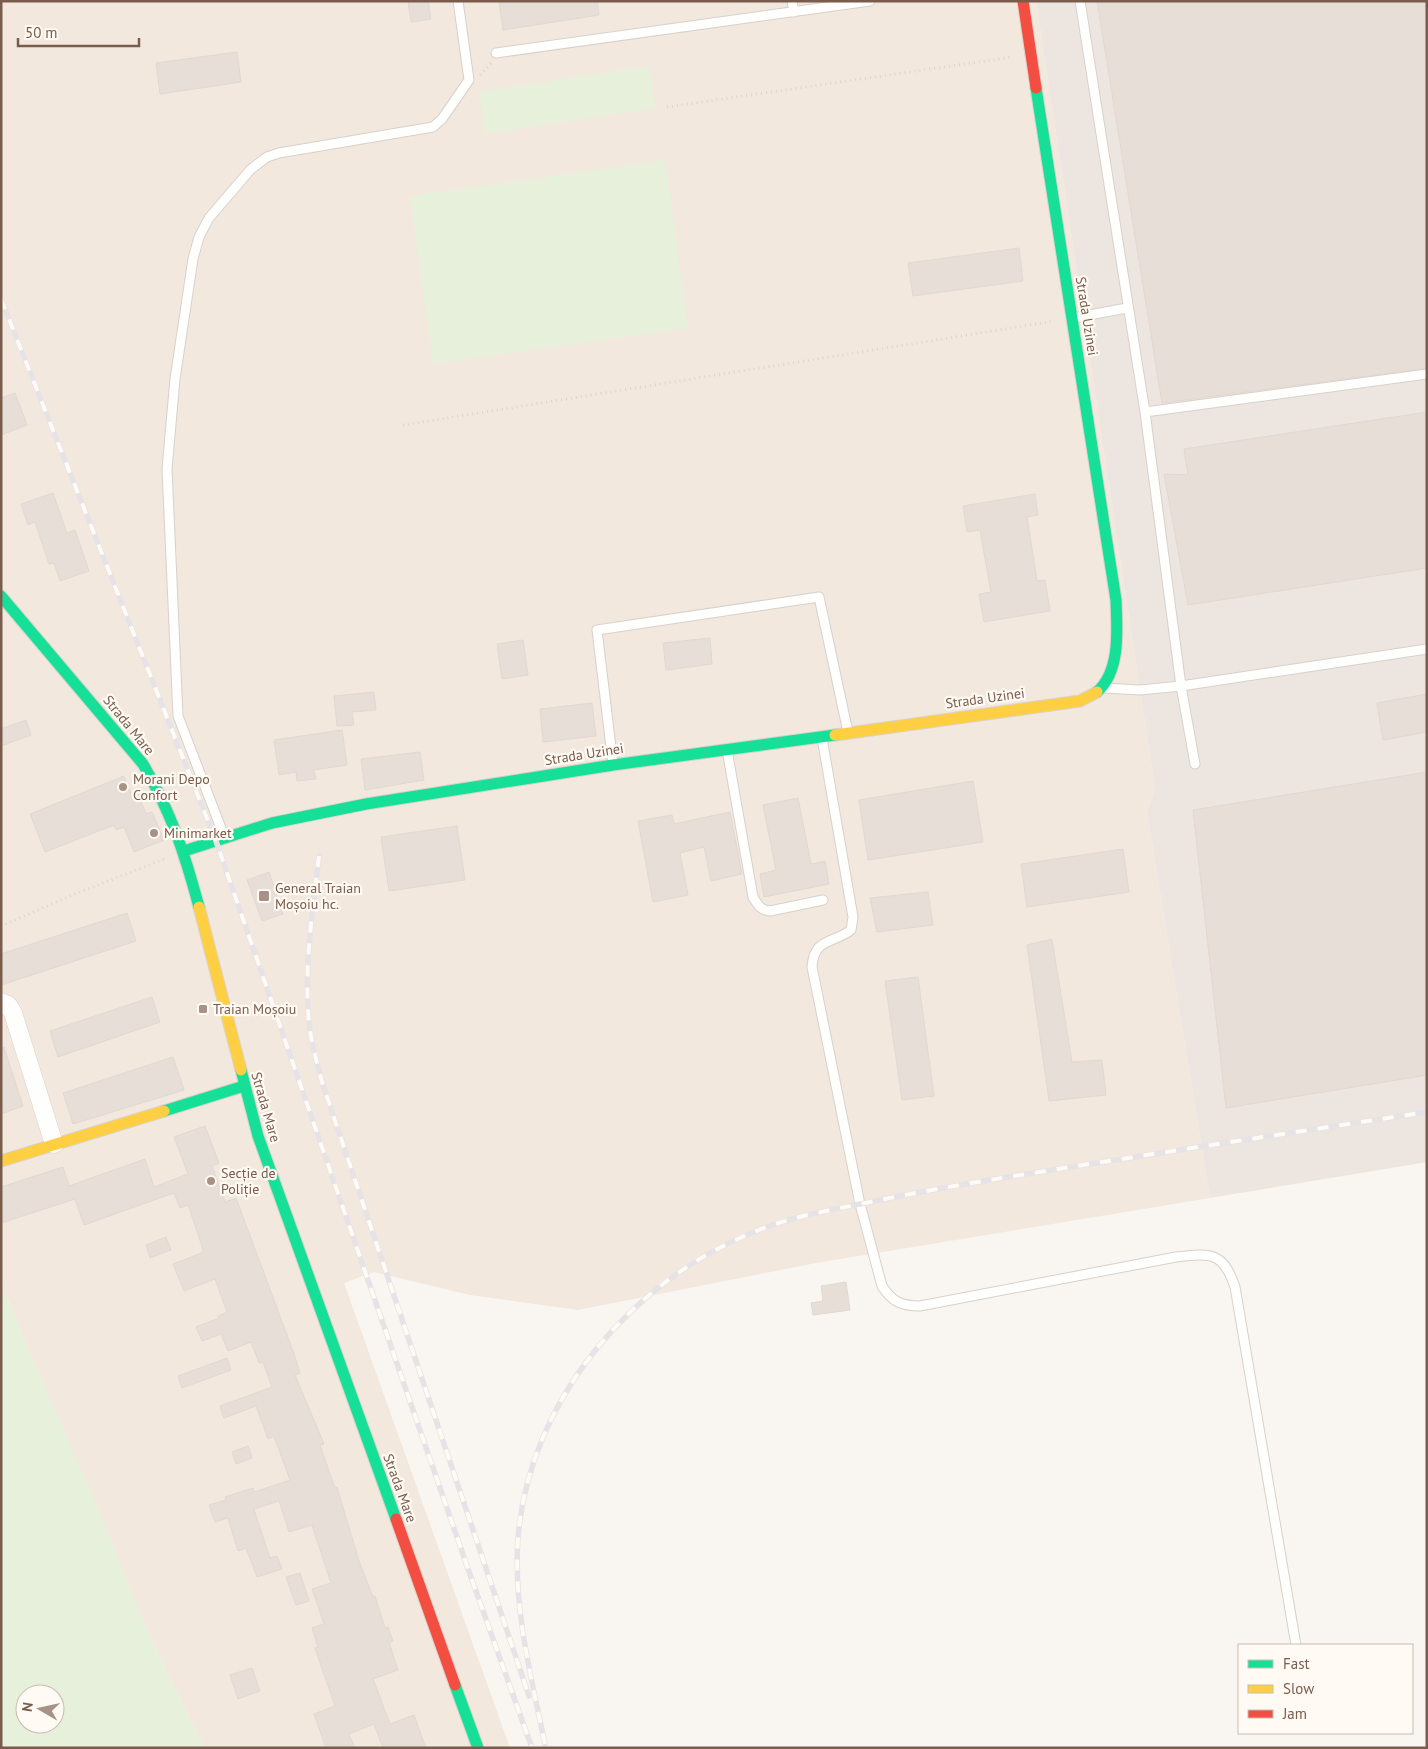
<svg xmlns="http://www.w3.org/2000/svg" width="1428" height="1749" viewBox="0 0 1428 1749" font-family="'PT Sans',sans-serif">
	<rect width="100%" height="100%" fill="#f9f5f0"/>
	<!-- residential -->
	<path fill="#f2e8de" d="M1 1H1036L1155 789 1147 812 1210 1198 816 1263 578 1310 470 1295 374 1272 344 1283 510 1748H204L147 1630 28 1349 1 1282Z"/>
	<!-- industrial -->
	<path fill="#ede5e0" d="M1036 1H1427V1162L1210 1198 1147 812 1155 789Z"/>
	<!-- green -->
	<path fill="#e7f0db" fill-rule="evenodd" d="M649 66 655 108 485 134 479 92Z
		M665 160 688 328 433 364 410 196Z
		M1 1282 28 1349 91 1491 147 1630 204 1748H1ZM25 1694H55V1724H25Z"/>
	<!-- building -->
	<path fill="#e6ded7" stroke="#e2d8d2" d="M408 1H428L431 19 411 22Z
		M499 1H597L599 15 503 30Z
		M1097 1H1427V368L1162 403Z
		M237 52 241 82 160 94 156 63Z
		M1019 248 1023 281 913 296 908 263Z
		M15 393 27 425 1 435V398Z
		M1427 412V568L1188 605 1164 474 1188 475 1184 449Z
		M53 493 67 533 75 530 89 571 60 581 54 563 49 564 35 522 28 525 21 504Z
		M1035 494 1038 515 1027 517 1037 581 1045 580 1050 611 984 622 979 594 991 592 980 530 967 532 963 506Z
		M710 638 712 664 666 670 663 643Z
		M523 640 528 675 502 679 497 644Z
		M374 692 376 710 352 712 354 725 337 726 334 696Z
		M1427 694V732L1383 740 1377 703Z
		M592 703 596 736 543 742 540 709Z
		M26 720 31 735 1 746V729Z
		M342 730 347 765 314 770 316 779 297 781 296 772 279 775 274 740Z
		M420 752 424 780 365 790 361 759Z
		M1427 772V1075L1226 1108 1193 810Z
		M124 776 131 794 137 792 146 814 152 812 164 840 134 852 124 827 116 830 114 825 45 852 30 814Z
		M973 781 983 842 868 860 859 800Z
		M798 798 811 864 825 861 829 884 764 897 760 874 776 870 763 805Z
		M730 812 742 874 711 881 704 847 680 853 688 895 653 902 638 821 672 815 674 824Z
		M457 826 465 880 389 891 381 837Z
		M1123 849 1129 892 1027 907 1021 864Z
		M269 872 283 914 262 921 247 880Z
		M928 892 933 925 877 932 870 898Z
		M127 913 136 941 1 985V954Z
		M1052 939 1072 1062 1102 1060 1106 1095 1049 1101 1027 945Z
		M918 977 934 1096 902 1100 885 981Z
		M152 997 160 1022 58 1057 50 1031Z
		M4 1047 23 1106 1 1114V1048Z
		M173 1057 184 1090 73 1124 63 1093Z
		M205 1126 219 1163 212 1166 225 1202 236 1198 293 1351 300 1373 295 1375 324 1444 320 1445 335 1488 337 1487 359 1561 373 1597 375 1596 385 1628 388 1627 393 1641 389 1642 398 1670 373 1679 390 1724 414 1715 426 1748H383L374 1724 349 1734 355 1748H326L314 1714 335 1706 315 1648 318 1647 312 1628 324 1624 312 1589 331 1583 312 1525 289 1532 279 1501 254 1509 270 1558 277 1556 282 1569 257 1577 246 1548 238 1551 228 1518 215 1522 209 1505 226 1500 225 1497 253 1488 254 1492 290 1480 274 1436 268 1439 256 1406 224 1418 220 1406 272 1387 263 1362 259 1363 251 1342 228 1351 221 1334 202 1341 196 1327 219 1318 218 1316 227 1312 215 1279 184 1291 173 1264 204 1252 188 1205 180 1208 174 1193 84 1225 75 1199 1 1223V1187L63 1167 69 1186 145 1159 154 1187 188 1174 174 1137Z
		M166 1237 171 1250 150 1258 146 1245Z
		M846 1282 850 1310 813 1315 811 1303 823 1301 821 1286Z
		M227 1358 231 1370 182 1388 178 1376Z
		M248 1446 252 1458 236 1464 232 1452Z
		M300 1573 309 1601 296 1605 286 1577Z
		M252 1668 260 1691 238 1699 230 1675Z"/>
	<g fill="none" stroke-linecap="round" stroke-linejoin="round">
		<!-- lane casing -->
		<g stroke="#d7d1cb" stroke-width="11">
			<path id="lane" d="M792 1 794 12
				M1080 1 1145 412 1181 686 1195 764
				M496 53 870 1
				M1073 318 1127 308
				M1145 412 1427 374
				M1105 688 1140 690 1181 686 1427 649
				M822 738 853 917 851 930C832 944 814 938 812 967L860 1204 882 1286C892 1302 902 1306 920 1306L1176 1257C1210 1253 1223 1251 1235 1287L1296 1645
				M727 750 753 897C758 905 760 910 770 911L823 900
				M613 764 597 630 819 597 848 732
				M224 836 178 716 167 469 175 379 193 259 199 237 209 218 251 169 267 157 279 153 433 127 442 119 469 80 458 1"/>
		</g>
		<!-- street casing -->
		<g stroke="#d7d1cb" stroke-width="19">
			<path id="street" d="M1 1002 8 1005 13 1013 54 1144"/>
		</g>
		<!-- fast casing -->
		<g stroke="#d9d2cb" stroke-width="13">
			<path id="fast" d="M1036 88 1116 600C1117 629 1121 671 1097 692
				M1 596 143 764C171 812 185 854 199 907
				M184 851 272 823 366 804 613 765 835 735
				M241 1070 258 1136 396 1519
				M164 1111 244 1086
				M455 1685 478 1748"/>
		</g>
		<!-- slow casing -->
		<g stroke="#d9d2cb" stroke-width="13">
			<path id="slow" d="M835 735 1080 701 1097 692
				M199 907 241 1070
				M1 1161 164 1111"/>
		</g>
		<!-- jam casing -->
		<g stroke="#d9d2cb" stroke-width="13">
			<path id="jam" d="M1023 1 1036 88
				M396 1519 455 1685"/>
		</g>
		<!-- path -->
		<path stroke="#dcd5d0" stroke-width="3" stroke-dasharray="1 4" stroke-linecap="butt" d="M480 75 491 63
			M667 107 1013 57
			M403 425 1055 321
			M1 926 75 894 167 858"/>
		<!-- lane -->
		<use href="#lane" stroke="#fefefd" stroke-width="9"/>
		<!-- street -->
		<use href="#street" stroke="#fefefd" stroke-width="18"/>
		<!-- fast -->
		<use href="#fast" stroke="#16e098" stroke-width="11"/>
		<!-- slow -->
		<use href="#slow" stroke="#ffcf43" stroke-width="11"/>
		<!-- jam -->
		<use href="#jam" stroke="#f24e42" stroke-width="11"/>
		<!-- rail casing -->
		<g stroke="#e6e3e7" stroke-width="5.5">
			<path id="rail" d="M1 299 216 841 467 1566 532 1748
				M319 856C313 907 305 959 308 1010 309 1035 316 1059 322 1082L529 1696
				M545 1744C531 1677 513 1607 518 1538 529 1400 633 1278 759 1230 792 1217 826 1211 860 1204 918 1192 975 1182 1033 1173 1164 1152 1296 1132 1427 1112"/>
		</g>
		<!-- rail -->
		<use href="#rail" stroke="#fffaf3" stroke-width="4" stroke-dasharray="11" stroke-linecap="butt"/>
	</g>
	<!-- markers -->
	<g fill="#a69286" stroke="#fffaf3" stroke-width="2">
		<circle cx="123" cy="787" r="5"/>
		<circle cx="154" cy="833" r="5"/>
		<rect x="258" y="890" width="12" height="12" rx="2.5"/>
		<rect x="198" y="1004" width="10" height="10" rx="2.5"/>
		<circle cx="211" cy="1181" r="5"/>
	</g>
	<g text-anchor="middle" stroke-width="4.5" stroke-linejoin="round" paint-order="stroke">
		<!-- street labels -->
		<g font-size="14" fill="#7a5c4d" stroke="#fffaf3">
			<text transform="translate(1087 316) rotate(81)" y="5">Strada Uzinei</text>
			<text transform="translate(985 698) rotate(-8)" y="5">Strada Uzinei</text>
			<text transform="translate(129 725) rotate(51)" y="5">Strada Mare</text>
			<text transform="translate(584 754) rotate(-9)" y="5">Strada Uzinei</text>
			<text transform="translate(266 1107) rotate(74)" y="5">Strada Mare</text>
			<text transform="translate(400 1488) rotate(70)" y="5">Strada Mare</text>
		</g>
		<!-- poi labels -->
		<g font-size="14" fill="#7a5c4d" stroke="#fffaf3" text-anchor="start">
			<text x="133" y="784">Morani Depo<tspan x="133" dy="16">Confort</tspan></text>
			<text x="164" y="838">Minimarket</text>
			<text x="275" y="893">General Traian<tspan x="275" dy="16">Moșoiu hc.</tspan></text>
			<text x="213" y="1014">Traian Moșoiu</text>
			<text x="221" y="1178">Secție de<tspan x="221" dy="16">Poliție</tspan></text>
		</g>
	</g>
	<!-- border -->
	<rect width="1428" height="1749" fill="none" stroke="#7a5c4d" stroke-width="5"/>
	<!-- legend -->
	<rect x="1238" y="1644" width="175" height="90" fill="#fffaf3" stroke="#cabbb1"/>
	<rect x="1248" y="1660" width="25" height="8" fill="#16e098" stroke="#cabbb1"/>
	<text x="1283" y="1669" font-size="15" fill="#7a5c4d">Fast</text>
	<rect x="1248" y="1685" width="25" height="8" fill="#ffcf43" stroke="#cabbb1"/>
	<text x="1283" y="1694" font-size="15" fill="#7a5c4d">Slow</text>
	<rect x="1248" y="1710" width="25" height="8" fill="#f24e42" stroke="#cabbb1"/>
	<text x="1283" y="1719" font-size="15" fill="#7a5c4d">Jam</text>
	<!-- north arrow -->
	<g transform="translate(40 1709) rotate(279)"><circle r="24" fill="#fffaf3" stroke="#cabbb1"/>
	<path d="M0-4L9 19L0 12L-9 19Z" fill="#a69286"/>
	<text y="-8" font-size="14" font-weight="bold" text-anchor="middle" fill="#7a5c4d">N</text>
	</g>
	<!-- scale -->
	<path d="M18 38v8h121v-8" fill="none" stroke="#7a5c4d" stroke-width="2.5"/>
	<text x="25" y="38" font-size="15" fill="#7a5c4d" stroke="#fffaf3" stroke-width="4" paint-order="stroke">50 m</text>
</svg>
